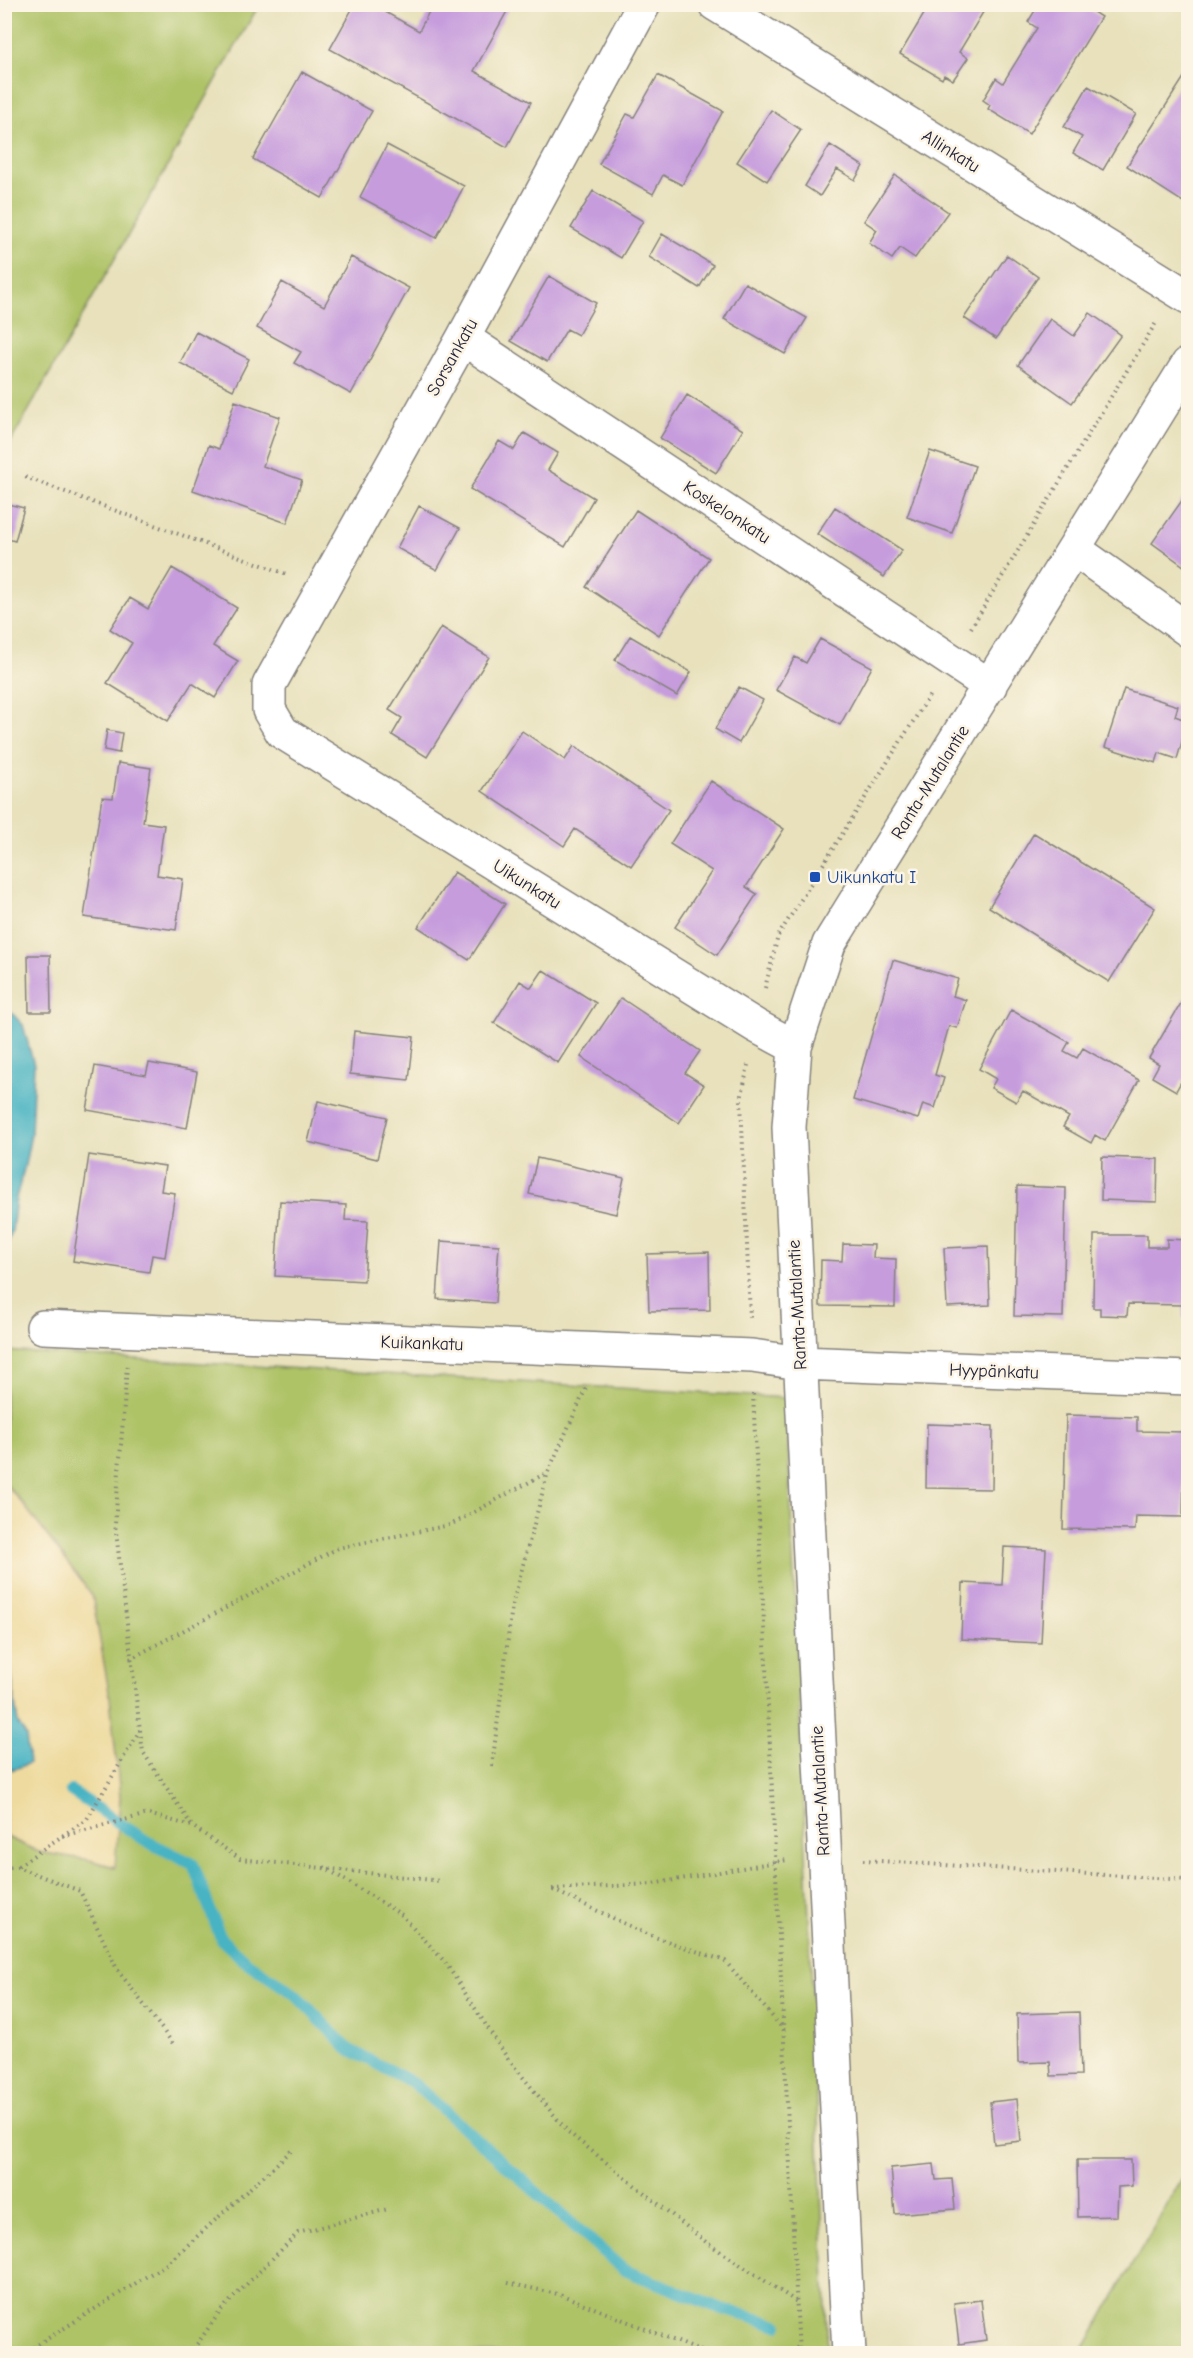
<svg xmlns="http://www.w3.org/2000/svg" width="1193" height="2358" viewBox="0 0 1193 2358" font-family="'Comic Neue',sans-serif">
	<rect width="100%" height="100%" fill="#fcf5e5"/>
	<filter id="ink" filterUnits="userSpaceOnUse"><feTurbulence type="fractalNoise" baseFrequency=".0167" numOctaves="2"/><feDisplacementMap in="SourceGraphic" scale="12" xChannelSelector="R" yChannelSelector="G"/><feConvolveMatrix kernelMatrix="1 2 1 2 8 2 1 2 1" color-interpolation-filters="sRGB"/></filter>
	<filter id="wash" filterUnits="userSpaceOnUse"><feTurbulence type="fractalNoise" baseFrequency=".008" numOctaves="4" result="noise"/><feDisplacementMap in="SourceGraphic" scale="24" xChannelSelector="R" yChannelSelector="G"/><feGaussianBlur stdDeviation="1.35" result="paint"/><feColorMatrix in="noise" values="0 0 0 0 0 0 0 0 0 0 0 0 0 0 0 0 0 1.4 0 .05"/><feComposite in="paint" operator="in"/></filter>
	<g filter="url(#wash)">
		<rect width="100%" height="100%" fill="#e8e1bc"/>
		<!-- green -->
		<path fill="#aec266" stroke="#687250" stroke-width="1.5" d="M5 4 259 5 5 452 4 5Z
			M5 1351 786 1398 828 2353H5L4 1836 39 1852 90 1860 114 1867 120 1797 110 1698 92 1595 23 1504 5 1483Z
			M1188 2168V2353H1081Z"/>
		<!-- sand -->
		<path fill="#eeda9e" stroke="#887e6c" stroke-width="1.5" d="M4 1483 23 1504 92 1595 110 1698 120 1797 115 1867 90 1860 39 1852 5 1836V1766L13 1770 26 1736 18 1723 10 1659 5 1650Z"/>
		<!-- water -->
		<path fill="#47b3c3" stroke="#346a7f" stroke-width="1.5" d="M5 1006 23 1025 34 1065 31 1134 25 1165 16 1198 12 1231 5 1251Z
			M5 1650 10 1659 13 1697 18 1723 26 1736 29 1763 13 1770 5 1766Z"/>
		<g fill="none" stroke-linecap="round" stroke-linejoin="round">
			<!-- stream -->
			<path stroke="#47b3c3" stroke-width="12" d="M71 1791 148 1842 193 1864 221 1939 245 1961 296 1995 348 2049 412 2082 624 2270 719 2308 778 2325"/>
		</g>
		<g id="blocks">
			<!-- building -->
			<path fill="#c69cdd" d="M355 4H371L419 31 433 4H511L474 71 531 102 507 147 330 49Z
				M930 4H988L959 52 968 58 953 80 944 75 942 79 900 54Z
				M1039 4H1081L1101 17 1029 134 988 109 990 105 983 100 996 78 1003 83 1037 28 1028 22Z
				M1188 71V199L1186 204 1127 166Z
				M302 72 372 111 322 198 253 159Z
				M658 75 723 111 682 185 663 175 653 194 599 164 627 114 634 117Z
				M1088 86 1136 114 1103 170 1073 153 1082 137 1064 127Z
				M771 110 801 130 767 181 737 162Z
				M387 145 464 186 436 238 360 197Z
				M830 145 863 166 855 180 837 169 820 196 805 186Z
				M895 175 948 212 915 258 900 248 892 259 869 243 877 230 864 221Z
				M593 191 643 221 621 258 571 228Z
				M662 234 713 265 699 288 649 257Z
				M1007 255 1038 277 996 339 964 318Z
				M351 257 409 288 351 394 294 363 301 352 257 328 282 282 324 306Z
				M549 276 596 303 578 335 567 329 547 362 511 341Z
				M745 283 807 318 785 354 724 319Z
				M1090 313 1121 335 1072 403 1018 365 1050 319 1074 336Z
				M196 332 249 359 233 390 180 363Z
				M687 395 743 430 716 473 660 438Z
				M235 401 280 417 263 466 302 480 287 523 193 490 209 445 219 449Z
				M524 433 558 453 548 470 594 498 565 547 470 489 499 441 514 450Z
				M930 451 975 466 952 533 907 517Z
				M1188 492V569L1152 543Z
				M4 503 24 508 15 541 4 538Z
				M419 506 460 528 437 570 397 548Z
				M835 507 902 550 884 577 817 534Z
				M636 510 709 558 659 635 586 587Z
				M172 568 237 608 213 646 238 661 215 698 192 683 168 721 107 683 132 643 110 629 130 598 148 609Z
				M441 627 489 657 427 757 392 735 402 718 389 710Z
				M630 636 691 672 677 696 615 660Z
				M820 639 872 667 840 725 776 690 795 657 806 663Z
				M739 687 763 700 739 743 715 729Z
				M1124 689 1178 706 1175 716 1188 721 1177 759 1159 753 1156 763 1105 747Z
				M107 730 122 733 119 753 104 750Z
				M522 731 565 760 574 746 669 810 631 866 575 829 564 846 482 791Z
				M118 763 151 768 143 822 164 825 157 875 183 879 176 930 84 917 102 797 113 798Z
				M711 781 784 829 746 887 757 894 717 955 675 927 712 871 670 844Z
				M1034 833 1155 908 1109 982 989 907Z
				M454 872 505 904 469 960 418 927Z
				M28 955H50L51 1012H29Z
				M893 960 958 979 953 996 966 1000 957 1028 949 1026 935 1075 944 1078 935 1108 923 1104 918 1119 853 1100Z
				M543 970 596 1003 558 1063 494 1023 520 981 531 988Z
				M621 998 700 1051 685 1073 704 1085 679 1123 581 1057Z
				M1184 998 1188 1001V1083L1182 1080 1176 1091 1152 1077 1159 1064 1149 1058Z
				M1011 1010 1069 1042 1064 1051 1077 1058 1083 1048 1139 1080 1105 1141 1095 1135 1091 1143 1063 1127 1069 1117 1023 1091 1016 1102 991 1088 996 1079 979 1069Z
				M354 1031 414 1037 409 1080 350 1074Z
				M149 1063 197 1072 187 1128 87 1110 95 1066 146 1075Z
				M318 1101 387 1117 377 1159 308 1142Z
				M89 1155 165 1166 161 1191 175 1193 165 1257 152 1255 149 1272 73 1261Z
				M1102 1157 1158 1159 1157 1202 1101 1200Z
				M537 1158 624 1178 616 1214 529 1194Z
				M1017 1186 1066 1188 1063 1317 1014 1316Z
				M280 1201 346 1205 345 1220 368 1221 364 1281 275 1276Z
				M1094 1235H1147V1247H1167V1239L1188 1240V1318H1183V1305L1128 1304 1127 1316 1100 1315V1308H1093Z
				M441 1241 499 1245 495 1303 437 1299Z
				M843 1244 874 1245 873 1258 896 1259 895 1307 820 1306 821 1260 842 1261Z
				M988 1246 990 1305 947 1307 944 1248Z
				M709 1252 710 1310 649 1311 647 1254Z
				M1066 1415 1137 1417V1431L1185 1432 1183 1517 1136 1516 1135 1530 1063 1529Z
				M927 1424 993 1426 992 1489 926 1488Z
				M1004 1547 1046 1549 1041 1643 961 1639 963 1583 1002 1585Z
				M1079 2012 1081 2075 1051 2076 1050 2062 1018 2063 1017 2014Z
				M1187 2031H1188V2070L1186 2069Z
				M1017 2099 1021 2141 994 2144 990 2102Z
				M1077 2160H1131L1132 2186 1118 2187 1117 2216 1078 2217Z
				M934 2164 936 2180 952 2179 955 2209 895 2214 891 2168Z
				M981 2300 986 2340 959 2344 954 2303Z"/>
		</g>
	</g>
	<g filter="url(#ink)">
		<use href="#blocks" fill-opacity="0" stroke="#85827c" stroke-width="1.5"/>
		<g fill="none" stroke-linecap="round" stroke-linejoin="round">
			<!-- minor casing -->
			<g stroke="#85827c" stroke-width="36">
				<path id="minor" d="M644 4 463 338 269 685V710L282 732 756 1026 795 1047
					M715 4 1188 297
					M463 338 990 686
					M1074 549 1188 630
					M43 1327 752 1356 800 1363 1188 1378
					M849 2354 789 1127 795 1047 829 944 1188 364"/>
			</g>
			<!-- path -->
			<path stroke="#85827c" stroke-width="4" stroke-dasharray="1.5 4.5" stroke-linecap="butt" d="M25 477 289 575
				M971 628 1157 321
				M765 988 778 936 931 693
				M748 1065 741 1100 750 1318
				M127 1366 115 1524 140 1730 143 1752 192 1826
				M753 1394 799 2354
				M130 1659 338 1548 450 1525 548 1472
				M492 1766 512 1606 548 1472 587 1386
				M62 1836 148 1814 192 1826 240 1859 441 1881
				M863 1860 1188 1880
				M18 1866 87 1819 140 1730
				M324 1867 402 1915 445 1962 508 2059 568 2132 706 2242 797 2302
				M4 1868 17 1867 80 1891 117 1969 174 2045
				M552 1889 652 1884 787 1860
				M553 1890 649 1935 725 1961 784 2030
				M508 2283 562 2295 695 2349 725 2354
				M23 2354 168 2263 292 2150
				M190 2354 222 2309 298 2233 388 2209
				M779 2354 799 2347"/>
			<!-- minor -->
			<use href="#minor" stroke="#fff" stroke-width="33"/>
		</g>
	</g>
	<!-- markers -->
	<rect fill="#1a4fb4" stroke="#fcf5e5" stroke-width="2" x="809" y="871" width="12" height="12" rx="3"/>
	<g text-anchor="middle" stroke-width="5" stroke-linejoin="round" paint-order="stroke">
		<!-- street labels -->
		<g font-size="18" fill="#22223b" stroke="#fcf5e5">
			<text transform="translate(951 151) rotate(32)" y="6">Allinkatu</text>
			<text transform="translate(452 357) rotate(-61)" y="6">Sorsankatu</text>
			<text transform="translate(727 512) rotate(33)" y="6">Koskelonkatu</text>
			<text transform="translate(930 782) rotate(-58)" y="6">Ranta-Mutalantie</text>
			<text transform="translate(527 884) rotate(32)" y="6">Uikunkatu</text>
			<text transform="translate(797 1305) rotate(-93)" y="6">Ranta-Mutalantie</text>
			<text transform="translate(422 1343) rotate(2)" y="6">Kuikankatu</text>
			<text transform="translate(994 1371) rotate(2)" y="6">Hyypänkatu</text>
			<text transform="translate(820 1791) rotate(-93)" y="6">Ranta-Mutalantie</text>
		</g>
		<!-- transit labels -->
		<g font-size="18" fill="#164399" stroke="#fcf5e5" text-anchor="start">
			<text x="827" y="883">Uikunkatu I</text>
		</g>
	</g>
	<!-- margin -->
	<rect width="1193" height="2358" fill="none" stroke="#fcf5e5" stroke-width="24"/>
</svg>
